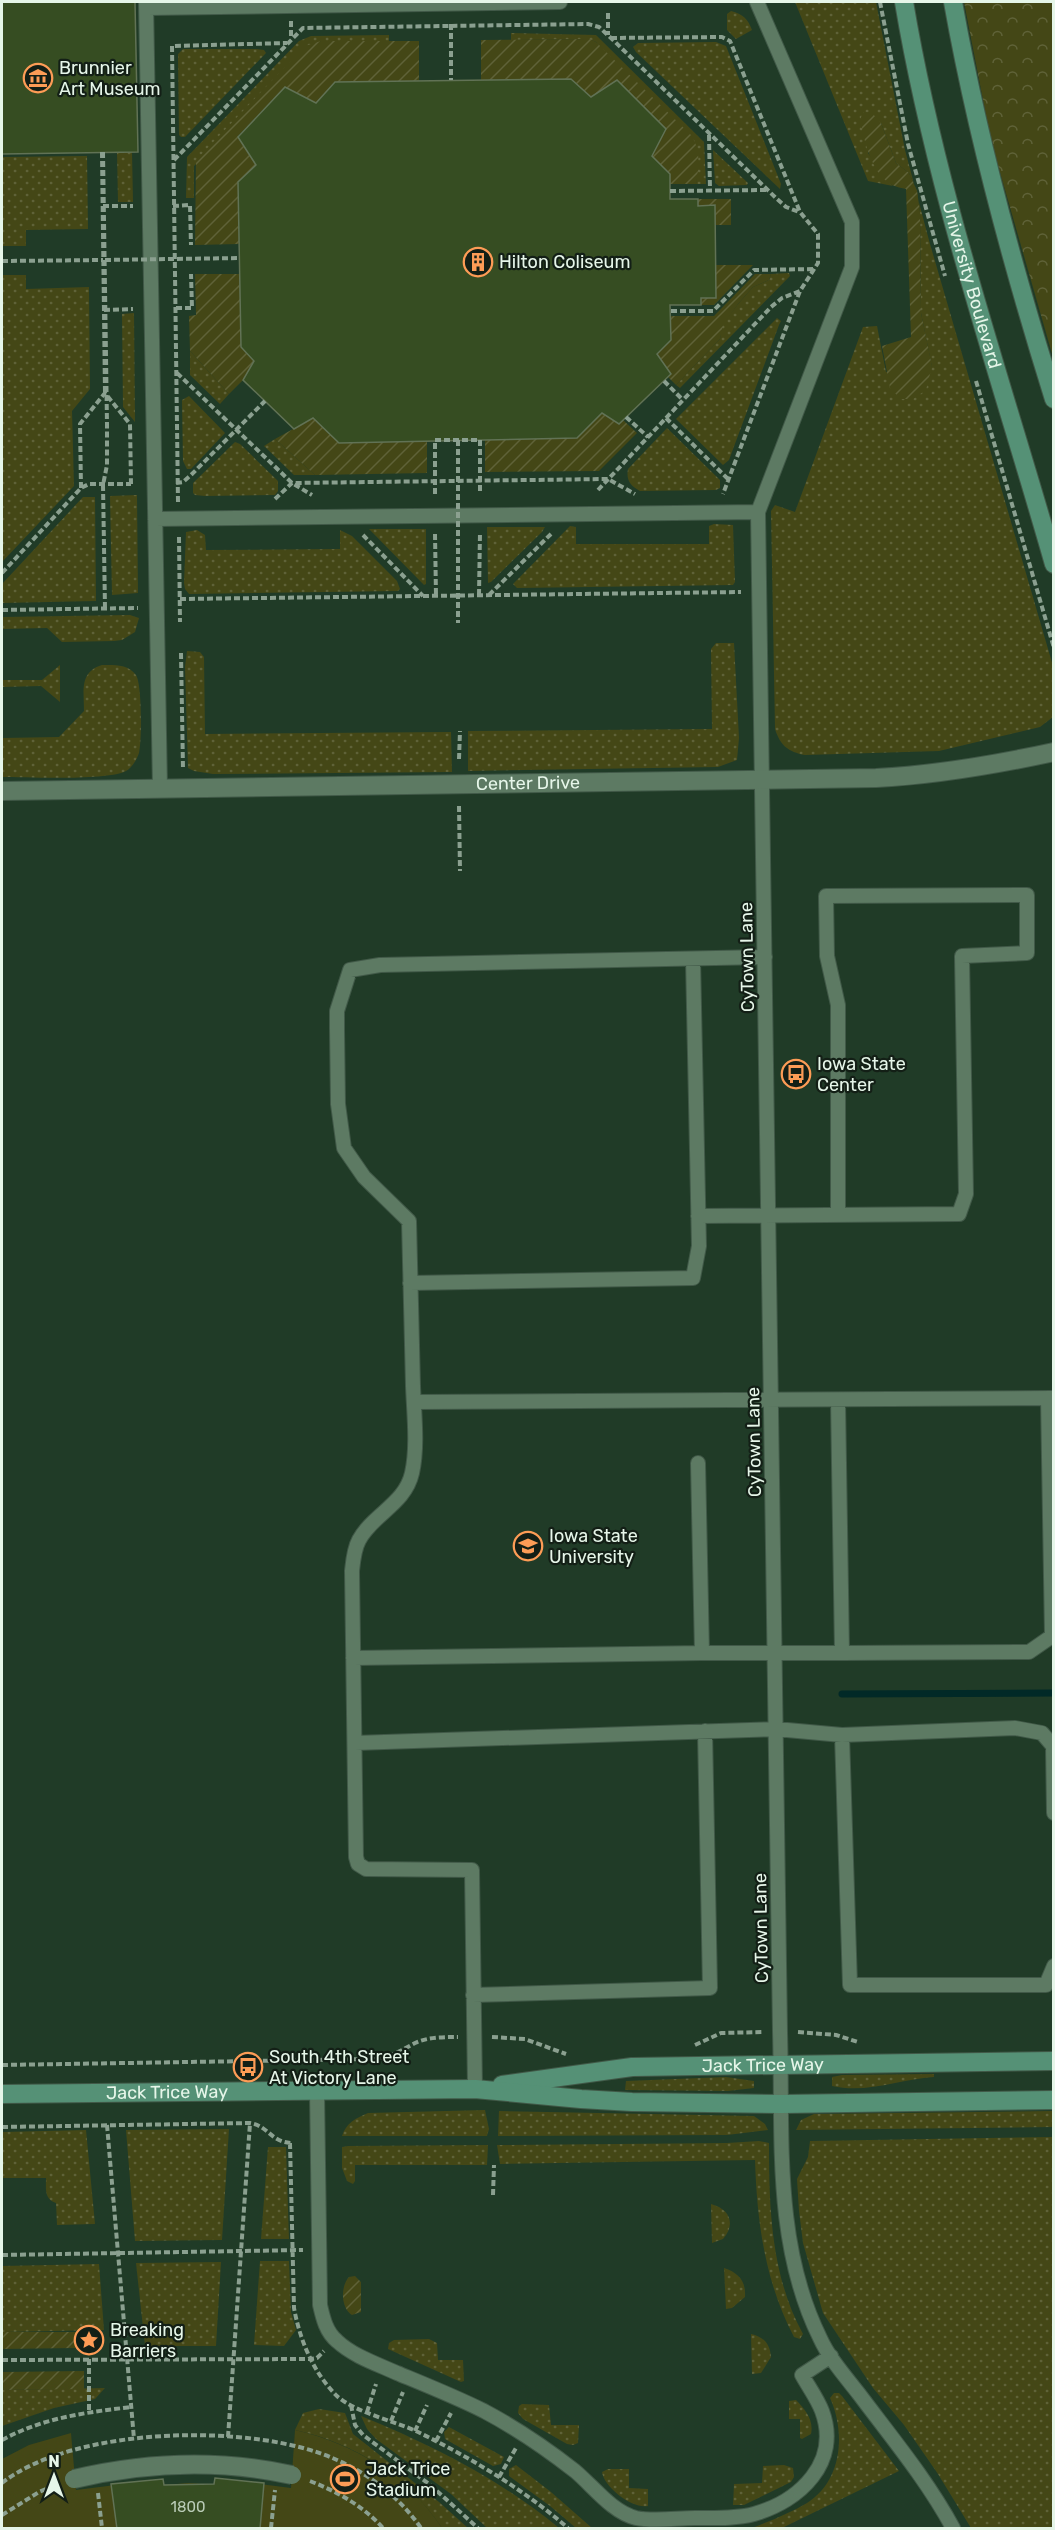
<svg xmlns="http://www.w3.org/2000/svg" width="1055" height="2530" viewBox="0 0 1055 2530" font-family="Rubik,sans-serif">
	<defs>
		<pattern id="grass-dots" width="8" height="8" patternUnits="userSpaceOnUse" patternTransform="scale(1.5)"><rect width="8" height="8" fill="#444716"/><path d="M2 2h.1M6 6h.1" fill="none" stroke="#5f6238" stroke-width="1.8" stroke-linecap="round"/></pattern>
		<pattern id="park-crowns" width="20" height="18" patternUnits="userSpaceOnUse" patternTransform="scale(1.5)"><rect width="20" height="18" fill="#444716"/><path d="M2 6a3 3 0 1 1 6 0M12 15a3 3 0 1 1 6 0" fill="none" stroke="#5f6238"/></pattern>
		<pattern id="garden-furrows" width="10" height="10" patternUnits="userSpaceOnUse" patternTransform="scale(1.5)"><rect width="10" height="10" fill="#444716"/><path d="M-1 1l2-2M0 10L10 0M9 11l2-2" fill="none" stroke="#5f6238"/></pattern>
	</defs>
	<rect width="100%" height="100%" fill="#203b27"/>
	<!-- grass -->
	<path fill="url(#grass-dots)" d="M795 2H876L905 150 930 244 1053 666V717L1040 727 939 751 805 755C788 752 780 745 775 729L771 511 775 505 795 512 863 327 877 326 886 372 932 367 921 313 920 212 917 191 909 173 896 163 881 123 868 153 887 181 893 186 868 181Z
		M731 11C743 14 748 19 752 30L736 39 727 30V14Z
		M511 33 596 35 704 142 706 184H696L698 160 596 42 589 39 511 40Z
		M389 35V42L321 41 194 166V198H186L187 157 299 41 311 36Z
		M716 42 726 46 781 184 780 189 636 52 633 47 638 43Z
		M183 49H257L264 50 266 53 185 137H181L179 135 178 59V54Z
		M713 150 748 183 747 185 719 186 715 183Z
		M117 152H132L133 202H118Z
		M87 156 88 229 26 230V246H2V157Z
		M789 273 790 276 680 388 676 385 720 339 722 325 738 304 753 287 769 280 771 274Z
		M2 275H26V289L89 287 90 389 72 411 74 486 2 562Z
		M134 313 135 422 123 407 122 314Z
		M777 318 781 321 779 325 729 460 723 465 676 419Z
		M190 351 229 394 220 404 190 375Z
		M189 396 225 433 191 469H187L183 461 182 400Z
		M667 428 720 480V488L716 490 640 491C630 486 626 480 628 469Z
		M275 439 315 475H294L264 446Z
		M235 442 240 444 278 481V491L275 495 205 496 195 495 193 493V483Z
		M137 495 138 593 112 595 110 496Z
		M83 497H95L96 601 2 603V584Z
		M714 524 733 525 735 582 733 585 517 588 513 584 570 526 576 527V544H709V526Z
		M487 527H545L542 532 491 582 488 583Z
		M369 529H426V584L424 585Z
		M197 530 205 535 206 550 340 549V530L352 536 397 581 400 589 398 591 189 594 185 589 184 583 186 532Z
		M130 615 139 618 135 632 122 640 114 641 62 642 47 628 2 629V617Z
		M716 643H734L739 738 737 760 718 767 468 771V731L712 729 711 649Z
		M187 651 200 652 204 657 205 734 451 732 452 772 213 774 194 771 188 768 185 667Z
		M60 665V702L41 686 2 687V680H42Z
		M102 665C115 665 128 664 136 675 142 684 142 740 139 753 137 759 132 768 126 771 107 781 27 777 2 777V738L59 737 84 711C84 691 79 672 102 665Z
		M934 2074V2077C900 2079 867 2094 832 2086V2077L842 2075Z
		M726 2077 754 2081V2088L728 2091 625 2090 626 2081Z
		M485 2110 489 2129 487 2136H342C346 2123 356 2118 368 2113Z
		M499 2111 754 2116 765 2124 768 2130 727 2135 498 2136Z
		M1053 2111V2127L796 2130 801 2120 814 2114Z
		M229 2129 222 2240 135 2241 126 2130Z
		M86 2130 95 2224 57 2225 56 2203C44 2199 46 2189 46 2178H2V2132Z
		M1053 2137V2528H971L938 2474 904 2425 873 2388 823 2313 803 2243 799 2211 797 2179 808 2157 810 2141Z
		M759 2141 769 2143C769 2207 771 2276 803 2334L800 2339 794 2337C765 2282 757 2222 755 2160L500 2164 497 2145 727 2143Z
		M488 2145 487 2165H355V2181L353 2184 347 2181 342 2168V2147L348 2146Z
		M268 2147H286L289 2239H261Z
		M711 2204C730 2209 736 2224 723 2239L712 2243Z
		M260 2261H289L291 2312 296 2330 284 2346 254 2345Z
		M221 2262 216 2346H145L136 2263Z
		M99 2264 104 2330 2 2332V2266Z
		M724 2268C739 2273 746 2281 745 2297L732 2308 726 2309Z
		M751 2334C764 2337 770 2344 771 2357L761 2373 752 2374Z
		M429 2339 437 2343 438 2360H463L464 2381 461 2382 388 2349 389 2343 394 2340Z
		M105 2388 95 2399 54 2408 2 2426V2390Z
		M834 2393H839L842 2396 899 2471 782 2528H752C770 2521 790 2513 807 2503 842 2481 846 2433 830 2398Z
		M796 2400C805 2409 814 2420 811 2434L802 2439 800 2438V2419H789V2401Z
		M522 2404 549 2405 551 2425H579L578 2443 573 2445 567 2444 523 2419 518 2413 519 2406Z
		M319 2409 345 2413 353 2434 439 2502 468 2528H442C408 2477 355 2443 295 2430L303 2413Z
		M361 2416C434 2446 498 2478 559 2528H487L451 2494 376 2439 367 2429Z
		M449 2427 504 2457 501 2464 493 2466 445 2439 444 2432Z
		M516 2465 551 2492 592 2528H576L550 2506 509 2476V2469Z
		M784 2465 793 2468 794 2477 791 2482 744 2505H733L734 2484 762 2483 763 2466Z
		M608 2469H629V2488L648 2489V2506C632 2509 604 2487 602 2472Z"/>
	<!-- park -->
	<path fill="url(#park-crowns)" d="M964 2H1053V357L991 141Z"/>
	<!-- garden -->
	<path fill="url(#garden-furrows)" d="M590 39 596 42 691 135C701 150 699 167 696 184H670V174L652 156 617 80 591 97 571 79 481 80V40Z
		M321 41H419V81L335 82 316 103 285 87 238 136 256 165 238 182 239 244 195 245 196 160 305 46Z
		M864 112 872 113 881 123 896 163 909 173 917 191 920 212 921 313 932 366 926 390 913 399H901L890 388 882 346 911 337 906 189C902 188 896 187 892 185 872 174 862 138 861 117Z
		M698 199H731V225H715V205L698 206Z
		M716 265H753L714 305H701V298H716Z
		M195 274H240L254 361 243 380 229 394 190 351 189 316 196 315Z
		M755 274H771L769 280 753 287 738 304 723 325 720 339 676 385 668 377 671 374 657 354 671 340V316H714Z
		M602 413 619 423 623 420 637 433 599 471 485 472V439L577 438Z
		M313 418 339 443 427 441V473L315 475 275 439Z
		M355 2276 361 2282V2312L352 2315C341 2308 340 2287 349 2277Z
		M2 2332H77V2348L2 2349Z
		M84 2371V2389L2 2390V2372Z"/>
	<!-- pitch -->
	<path fill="#444716" d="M295 2430C355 2444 408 2476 442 2528H2V2459L29 2445 71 2433 76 2490 163 2479 164 2485 189 2483 214 2485 215 2478 291 2488Z"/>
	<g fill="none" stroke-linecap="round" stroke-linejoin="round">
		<!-- stream -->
		<path stroke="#012927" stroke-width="7" d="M842 1694 1054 1693"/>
	</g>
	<!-- building -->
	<path fill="#364d22" stroke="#617255" stroke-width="1.5" d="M2 2H135L138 152 2 154Z
		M571 79 591 97 617 80 666 129 652 156 670 174V199H698V206L715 205 716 298H701V305H670L671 340 657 354 671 374 619 424 602 413 577 438 339 443 313 418 294 429 243 380 254 361 241 347 238 182 256 165 238 137 285 87 316 103 335 82Z
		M215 2478 264 2483 260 2529H117L111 2484 163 2479 164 2485 214 2484Z"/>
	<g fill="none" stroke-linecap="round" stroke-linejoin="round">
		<!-- lane casing -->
		<g stroke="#415948" stroke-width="16">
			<path id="lane" d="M146 2 160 789
				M757 2 852 222V267L758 512 780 2032C783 2135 773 2243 820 2338 829 2358 845 2376 859 2394 892 2438 927 2480 953 2528
				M147 8 560 2
				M155 519 758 512
				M698 1216 959 1214 966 1194 962 956 1027 953V895L826 896 827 956 838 1005V1214
				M410 1283 693 1278 699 1246 693 959
				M414 1402 1054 1398
				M698 1463 702 1653H842L838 1400
				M842 1653 1029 1652 1052 1636 1048 1398
				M353 1658 702 1653
				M842 1735 850 1985H1046L1054 1966
				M355 1743 776 1729 842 1735 1015 1728 1042 1733 1053 1746 1054 1813
				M473 1995 710 1988 705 1731
				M475 2089 472 1870 366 1869 358 1864 356 1857 352 1571C353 1561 354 1549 359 1540 373 1514 405 1504 412 1473 418 1446 414 1414 413 1386 412 1331 410 1276 409 1221L364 1177 344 1148 338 1104 337 1029V1011L350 970 380 965 765 957
				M317 2091 320 2305C323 2318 326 2332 337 2341 353 2356 377 2364 397 2373 426 2385 456 2397 484 2411 516 2428 547 2449 575 2471 594 2487 612 2512 636 2518 654 2522 677 2518 695 2518 714 2518 735 2519 754 2514 800 2501 841 2462 822 2411 817 2398 808 2386 802 2375L831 2356"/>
		</g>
		<!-- street casing -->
		<g stroke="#415948" stroke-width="20">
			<g id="street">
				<path id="s1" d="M2 791 876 778C937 775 994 765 1054 752"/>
			</g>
		</g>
		<!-- secondary casing -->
		<g stroke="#415948" stroke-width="20">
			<g id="secondary">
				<path id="s2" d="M904 2C936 193 1001 378 1054 564"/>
				<path d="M953 2C977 137 1013 268 1054 399"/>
				<path id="s3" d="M502 2085 632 2067 1054 2061"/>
				<path id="s4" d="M2 2094 475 2089 581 2099 632 2102 781 2104 1054 2100"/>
			</g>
		</g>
		<!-- path -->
		<path stroke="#8ba090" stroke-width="4" stroke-dasharray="6 3" stroke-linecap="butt" d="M880 2 908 144 945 276
			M608 13V35
			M291 21V38
			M451 24V80
			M611 38 722 37 730 41 800 212 818 234V263L800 291 723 494
			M709 135 710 190
			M102 152 105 393
			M174 160 303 28 588 24 599 27 611 38 777 199 786 207 799 212
			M670 191 766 190
			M103 206H133
			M173 206 190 205 191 245
			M2 261 103 260
			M176 308H192L191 274
			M104 310 133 309
			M671 311H713L754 270 815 269
			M177 373 292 483 312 495
			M664 381 683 400
			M976 381 1054 648
			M626 417 648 437
			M666 418 729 480
			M176 483 183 482 191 475 265 401
			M81 488 80 424 105 393 130 424 131 484
			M598 490 771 307 782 298 800 291
			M435 494V440H480V493
			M275 499 292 483 608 479 635 494
			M178 502 172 46 287 43
			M435 534 436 596
			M363 535 423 596
			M179 537 180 622
			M458 548V623
			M2 573 81 488 89 484H131
			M479 595 480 533
			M489 595 552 533
			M180 599 741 592
			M105 608 103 485 107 465V424
			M2 610 138 608
			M181 653 183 769
			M459 759 460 731
			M459 806 460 871
			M798 2032 836 2035 858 2042
			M492 2037 525 2039 566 2054
			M695 2045 721 2033 763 2032
			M2 2065 376 2059C391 2057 402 2050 415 2043 428 2037 444 2037 458 2037
			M107 2125 134 2439
			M2 2127 250 2123C269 2126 271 2143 293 2143
			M290 2143 294 2308C300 2341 314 2374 338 2397 357 2413 395 2421 418 2432 471 2458 523 2489 568 2528
			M493 2195 494 2165
			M2 2255 303 2250
			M89 2359V2413
			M2 2360 311 2359 317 2358 324 2351
			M351 2405 355 2425 363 2435 429 2484 478 2528
			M367 2412 376 2384
			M391 2421 403 2392
			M415 2431 427 2405
			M228 2437 250 2123
			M2 2440C42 2418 87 2412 132 2407
			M436 2441 451 2413
			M499 2477 516 2448
			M310 2481C338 2492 363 2506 383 2528
			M2 2483C74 2426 255 2422 337 2460 371 2475 400 2498 421 2528
			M98 2493 102 2528
			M2 2515 39 2492 56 2485
			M271 2528 275 2490"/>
		<!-- lane -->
		<use href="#lane" stroke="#5d7a63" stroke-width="14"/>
		<!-- street -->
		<use href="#street" stroke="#5d7a63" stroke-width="18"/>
		<!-- secondary -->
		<use href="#secondary" stroke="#559176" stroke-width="18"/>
		<!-- street-bridge casing -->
		<g stroke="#415948" stroke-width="20" stroke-linecap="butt">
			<path id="street-bridge" d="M74 2479C146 2462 219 2459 292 2475"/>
		</g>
		<!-- path-bridge -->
		<path stroke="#8ba090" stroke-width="4" stroke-dasharray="6 3" stroke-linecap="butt" d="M103 152 107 424
			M105 260 240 258
			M458 440V548"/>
		<!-- street-bridge -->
		<use href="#street-bridge" stroke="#5d7a63" stroke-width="18"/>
	</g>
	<!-- icons -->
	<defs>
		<g id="museum-ring" transform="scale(1.5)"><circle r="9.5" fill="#131f16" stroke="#fd9c56" stroke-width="1.5"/><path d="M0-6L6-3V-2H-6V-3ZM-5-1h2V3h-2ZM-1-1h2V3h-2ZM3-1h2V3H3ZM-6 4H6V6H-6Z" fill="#fd9c56"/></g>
		<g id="building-ring" transform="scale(1.5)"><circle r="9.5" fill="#131f16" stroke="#fd9c56" stroke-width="1.5"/><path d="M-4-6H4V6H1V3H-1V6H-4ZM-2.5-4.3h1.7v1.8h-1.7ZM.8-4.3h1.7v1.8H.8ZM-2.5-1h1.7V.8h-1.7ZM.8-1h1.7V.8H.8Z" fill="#fd9c56"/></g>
		<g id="bus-ring" transform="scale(1.5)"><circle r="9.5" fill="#131f16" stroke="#fd9c56" stroke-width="1.5"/><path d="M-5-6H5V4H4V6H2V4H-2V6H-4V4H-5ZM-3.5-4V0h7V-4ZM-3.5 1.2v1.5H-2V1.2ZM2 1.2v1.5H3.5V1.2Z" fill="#fd9c56"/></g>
		<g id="university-ring" transform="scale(1.5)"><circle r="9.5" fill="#131f16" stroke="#fd9c56" stroke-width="1.5"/><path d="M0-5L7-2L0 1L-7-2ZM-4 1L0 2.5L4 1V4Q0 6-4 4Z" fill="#fd9c56"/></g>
		<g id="sight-ring" transform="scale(1.5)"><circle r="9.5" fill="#131f16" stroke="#fd9c56" stroke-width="1.5"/><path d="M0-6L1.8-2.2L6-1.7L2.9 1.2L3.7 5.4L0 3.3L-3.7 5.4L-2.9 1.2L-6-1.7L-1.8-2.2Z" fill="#fd9c56"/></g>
		<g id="stadium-ring" transform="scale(1.5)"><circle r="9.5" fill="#131f16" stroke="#fd9c56" stroke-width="1.5"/><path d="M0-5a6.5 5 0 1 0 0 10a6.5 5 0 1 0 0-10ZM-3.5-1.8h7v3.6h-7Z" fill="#fd9c56"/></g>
	</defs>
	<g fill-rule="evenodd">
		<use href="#museum-ring" x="38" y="78"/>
		<use href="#building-ring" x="478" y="262"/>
		<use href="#bus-ring" x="796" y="1074"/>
		<use href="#university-ring" x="528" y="1546"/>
		<use href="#bus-ring" x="248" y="2067"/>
		<use href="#sight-ring" x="89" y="2340"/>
		<use href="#stadium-ring" x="345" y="2479"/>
	</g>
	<g text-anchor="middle" stroke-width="4.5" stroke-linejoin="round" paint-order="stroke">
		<!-- number labels -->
		<g font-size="15" fill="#baccb7">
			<text x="188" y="2512">1800</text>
		</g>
		<!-- poi labels -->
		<g font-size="18" fill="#e6f6e9" stroke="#131f16" text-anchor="start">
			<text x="59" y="74">Brunnier<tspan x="59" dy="21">Art Museum</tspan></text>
			<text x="499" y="268">Hilton Coliseum</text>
			<text x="817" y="1070">Iowa State<tspan x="817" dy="21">Center</tspan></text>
			<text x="549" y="1542">Iowa State<tspan x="549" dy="21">University</tspan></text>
			<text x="269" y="2063">South 4th Street<tspan x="269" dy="21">At Victory Lane</tspan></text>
			<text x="110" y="2336">Breaking<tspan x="110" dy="21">Barriers</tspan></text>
			<text x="366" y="2475">Jack Trice<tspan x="366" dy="21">Stadium</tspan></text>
		</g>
		<!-- street labels -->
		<g font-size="18" fill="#e6f6e9" stroke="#131f16">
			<text dy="6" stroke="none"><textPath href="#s2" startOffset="291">University Boulevard</textPath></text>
			<text dy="6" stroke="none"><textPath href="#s1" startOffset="526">Center Drive</textPath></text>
			<text transform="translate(747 957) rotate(-91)" y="6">CyTown Lane</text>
			<text transform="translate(754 1442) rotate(-91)" y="6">CyTown Lane</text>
			<text transform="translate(761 1928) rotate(-91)" y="6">CyTown Lane</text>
			<text dy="6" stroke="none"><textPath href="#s3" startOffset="262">Jack Trice Way</textPath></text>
			<text dy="6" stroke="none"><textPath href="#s4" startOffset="165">Jack Trice Way</textPath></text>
		</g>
	</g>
	<!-- border -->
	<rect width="1055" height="2530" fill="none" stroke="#e6f6e9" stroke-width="6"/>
	<!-- north arrow -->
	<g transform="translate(54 2476)" stroke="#131f16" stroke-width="4.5" paint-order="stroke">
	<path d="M0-4.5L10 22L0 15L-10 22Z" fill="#e6f6e9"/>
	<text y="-9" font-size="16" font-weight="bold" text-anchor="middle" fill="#e6f6e9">N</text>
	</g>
</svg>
